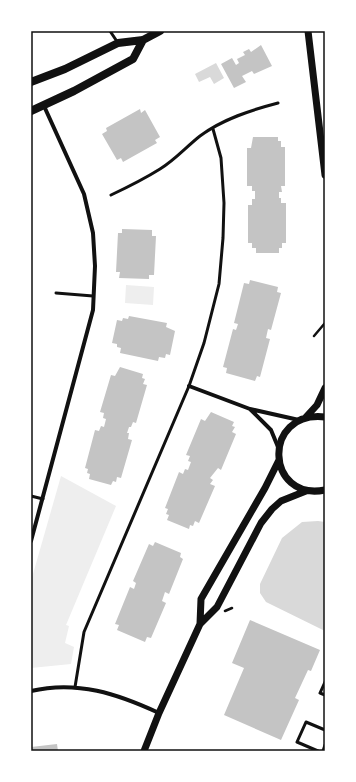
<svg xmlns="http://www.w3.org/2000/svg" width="356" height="782" viewBox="0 0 356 782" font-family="Merriweather,serif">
	<rect width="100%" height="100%" fill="#fff"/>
	<!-- green -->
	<path fill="#eee" d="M126 285 154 287 153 305 125 303Z
		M61 476 116 506 66 625 69 626 65 643 74 647 71 664 31 668V581Z"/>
	<!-- water -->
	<path fill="#d9d9d9" d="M216 63 224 78 214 84 210 77 199 82 195 74Z
		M318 521 325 522V631L266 602 260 593V584L282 538 302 522Z"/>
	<!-- building -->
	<path fill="#c4c4c4" d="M261 45 272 66 254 74 252 71 242 76 246 82 234 88 221 64 232 58 236 65 239 63 237 59 245 55 243 52 249 49 251 52Z
		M140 109 141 113 145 110 160 137 155 140 157 143 123 162 121 158 117 160 102 134 107 131 106 128Z
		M253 137H278V141H281V147H285V186H281L282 192H279V198H281V203H286V243H282V248H279V253H256V248H252V243H248V205H252V199H255V191H252V186H247V148H251Z
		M122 229 152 230V236H156L154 275H149V279L119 278 120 272H116L118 233H122Z
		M250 280 278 287 277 292 281 293 271 330 268 329 266 338 270 339 260 377 257 376 255 381 226 373 227 368 223 367 233 329 236 330 238 324 234 323 244 283 249 284Z
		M129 316 167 323 166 327 175 331 170 355 166 354 165 358 159 357 158 361 120 353 121 348 117 347V344L112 343 117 320 122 321 123 318 128 319Z
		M120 367 143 374 142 378 145 379 143 384 147 385 136 423 133 422 131 427H129L127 433H129L128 439 132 440 121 478 117 477 116 482 113 481 111 485 89 479 90 474 87 473 88 469 85 468 95 430 99 431 101 426 104 427 106 419 103 418 104 413 100 412 111 375 115 376Z
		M211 412 234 422 232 426 235 427 232 432 236 434 221 470 218 468 210 478 213 480 210 484 215 486 199 523 195 521 193 526 190 525 189 529 167 520 169 515 166 514 168 509 165 508 179 472 183 474 185 469 188 470 191 462 188 461 190 456 186 455 201 419 205 421Z
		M155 542 181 553 180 557 183 559 169 594 165 592 162 601 166 603 151 638 147 637 145 642 117 630 119 625 115 624 130 587 134 589 136 583 133 581 149 544 153 546Z
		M250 620 320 650 311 671 308 670 295 698 299 700 281 740 224 715 244 668 232 663Z
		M57 744 58 751H31V747Z"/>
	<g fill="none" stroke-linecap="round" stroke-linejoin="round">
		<!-- path -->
		<path stroke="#111" stroke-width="2.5" d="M314 336 325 323
			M225 611 232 608"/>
		<!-- service -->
		<path stroke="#111" stroke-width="3" d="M110 31 118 43
			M111 195C128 187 144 179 160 169 175 160 186 147 200 136 223 119 251 110 278 103
			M56 293 93 296
			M31 496 43 499
			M325 682 320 693 325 695
			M75 687 84 632 189 386 204 343 219 284 223 238 224 203 221 158 213 129
			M318 751 297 742 306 722 325 730
			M323 751 325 745"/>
		<!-- minor -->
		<path stroke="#111" stroke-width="4" d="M189 386 250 409 299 420
			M250 409 271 430 278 447
			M31 541 93 310 95 266 93 233 84 194 44 106
			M31 691C77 680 118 694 159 713"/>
		<!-- tertiary -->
		<path stroke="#111" stroke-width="7" d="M308 31 325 175
			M306 417 317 405 325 388
			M325 417C261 410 266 502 325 490
			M200 624 201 599 265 488 279 460
			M144 751 159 713 200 624 217 607 261 523 272 509 281 501 306 491"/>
		<!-- secondary -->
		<path stroke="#111" stroke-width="8" d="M31 82 65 69 118 43 143 40 160 31
			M31 111 74 91 133 59 143 40"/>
	</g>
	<!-- border -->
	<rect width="356" height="782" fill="none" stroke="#ffffff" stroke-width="64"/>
	<rect x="32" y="32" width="292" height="718" fill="none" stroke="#111" stroke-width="1.5"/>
</svg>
